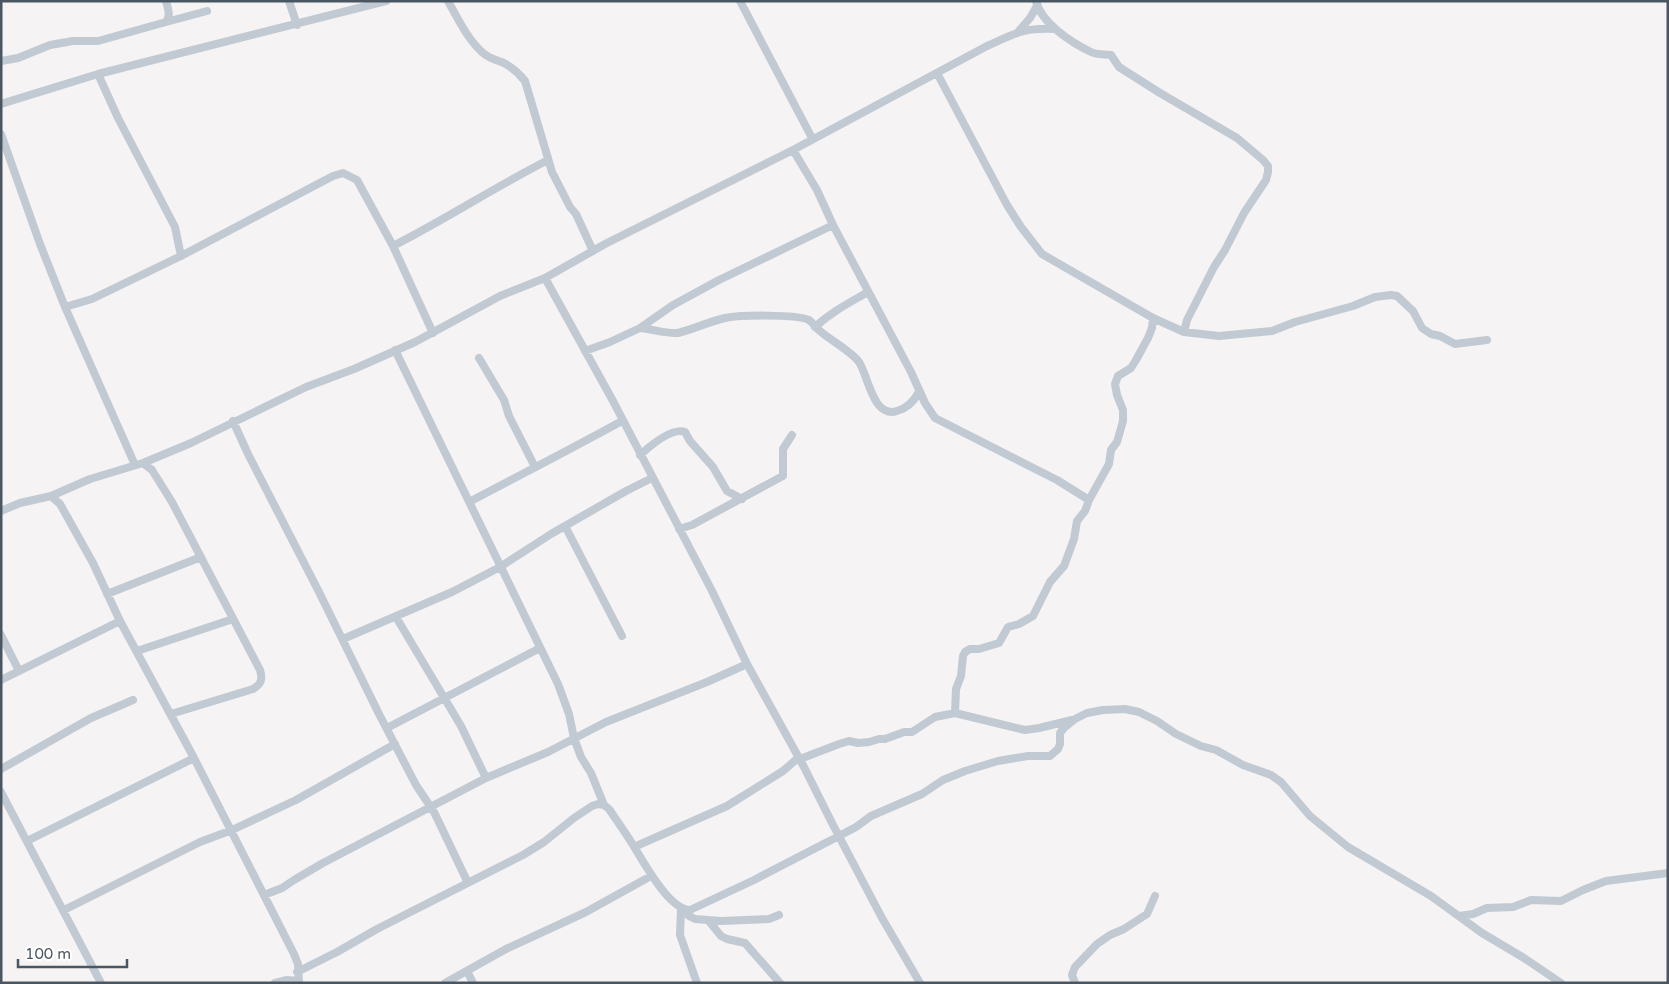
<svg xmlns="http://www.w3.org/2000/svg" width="1669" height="984" viewBox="0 0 1669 984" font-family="'Varela Round',sans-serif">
	<rect width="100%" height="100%" fill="#f5f3f3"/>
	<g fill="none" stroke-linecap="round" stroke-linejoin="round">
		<!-- street -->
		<path stroke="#c1cad2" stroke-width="8" d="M289 1 297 25
			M448 1C458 19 468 40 483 53 490 59 497 60 504 63 513 68 519 73 525 81L552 172 570 207 576 214 593 251
			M740 1 812 138
			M1036 1C1041 23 1072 43 1091 52 1097 55 1104 54 1111 55L1119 67 1160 93 1237 138 1263 160 1268 166V172L1266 180 1244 213 1225 250 1214 267 1187 320 1184 332
			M166 22 207 11
			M1018 32 1030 18 1037 6
			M1 61 18 58 50 45 73 41H98L166 22C171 15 168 9 166 1
			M937 73 1007 205 1021 227 1042 254 1153 318 1184 332 1219 336 1272 331 1295 322 1353 306 1375 297 1391 295 1397 296 1413 311 1422 328 1431 334 1440 336 1455 344 1487 340
			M98 74 118 118 175 227 181 256
			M1 104 98 74 386 1
			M1 134 40 244 65 307 135 465
			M793 150 817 190 833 225 911 372 925 403 935 418 1057 480 1089 500
			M393 246C446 219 495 187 548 160
			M545 278 613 401 712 591 747 664 804 767 832 823 882 918 920 983
			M65 307 92 299 181 256 333 176 343 173 357 180 393 246 433 333
			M815 327C831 312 849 303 868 292
			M640 328C652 329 666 334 678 333 694 329 708 322 725 318 740 315 796 314 809 320 813 323 816 328 820 331 830 340 851 351 859 362 868 375 873 419 897 411 908 408 914 401 919 392
			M395 350 558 684 569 714 574 738 581 757 591 773 604 805
			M585 351 610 342 640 328 673 305 719 280 833 225
			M479 358 504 400 509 416 535 467
			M233 421 248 454 319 592 379 714 416 785 434 812 468 883
			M640 455C650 446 672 427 685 432L690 441 713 467 727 491 742 499
			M143 463 152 470 172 502 260 670C263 680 261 684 253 689L171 714
			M51 496 90 479 143 463 191 443 306 387 354 369 415 342 500 296 545 278 605 244 793 150 987 46C1014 34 1024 27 1055 29
			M469 502C520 475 571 449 622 421
			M1 511 20 503 51 496 60 504 93 563 120 621 194 758 294 954 298 964 299 983
			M565 526 622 636
			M679 529 692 525 781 477 783 476V449L792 435
			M107 594 201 557
			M396 617 461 726 486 778
			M1 635 19 671
			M343 639 452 592 500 567 551 534 626 491 652 478
			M137 651 233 619
			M1 680 120 621
			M955 713 956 689 961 676 963 656 965 652 970 649H979L999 643 1008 627 1019 624 1033 616 1050 582 1064 566 1074 539 1077 521 1085 511 1089 500 1109 464 1111 450 1117 442 1123 421V410L1117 395 1115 384 1118 376 1131 368 1136 360 1148 338 1152 328 1153 318
			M387 728 540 648
			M800 759 839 744 849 741 858 743 869 742 879 739H885L904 732H912L935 717 955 713 1025 730 1039 728 1072 720
			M1 769 91 718 133 700
			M1 792 101 983
			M27 841 194 758
			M634 847 727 806 783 771 799 757
			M264 895 282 888 294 880 323 863 486 778 548 752 606 722 707 682 747 664
			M681 908 680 935 697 983
			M64 910 200 842 232 830 296 800 395 744
			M683 910 689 916 695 919 721 921 769 919 779 915
			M1459 916 1473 914 1487 908 1513 907 1531 900 1561 901 1583 890 1606 881 1668 873
			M708 920 721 936 727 939 745 943 780 983
			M467 971 473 983
			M297 972 337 952 377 929 523 855 544 842 574 818 592 806 598 804 604 805 609 809C617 821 625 832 633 845 643 861 669 910 690 910L754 880 839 836 856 827 871 816 922 794 943 780 965 771 998 761 1028 756H1050L1058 749 1060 744V733L1064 728 1075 719 1087 713 1103 710 1125 709 1139 712 1157 721 1176 734 1201 746 1216 750 1243 765 1271 775 1281 782 1310 816 1348 847 1431 896 1482 933 1524 958 1561 983
			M275 983 287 980 298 981
			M445 983 506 949 586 912 651 876
			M1075 983 1072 975 1075 967 1097 944 1110 935 1124 929 1147 914 1155 896"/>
	</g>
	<!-- border -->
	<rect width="1669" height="984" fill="none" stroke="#4a5661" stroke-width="5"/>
	<!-- scale -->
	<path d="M18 959v8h109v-8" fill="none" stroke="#4a5661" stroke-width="2.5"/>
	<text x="25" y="959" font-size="15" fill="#4a5661" stroke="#ffffff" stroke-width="4" paint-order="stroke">100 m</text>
</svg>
